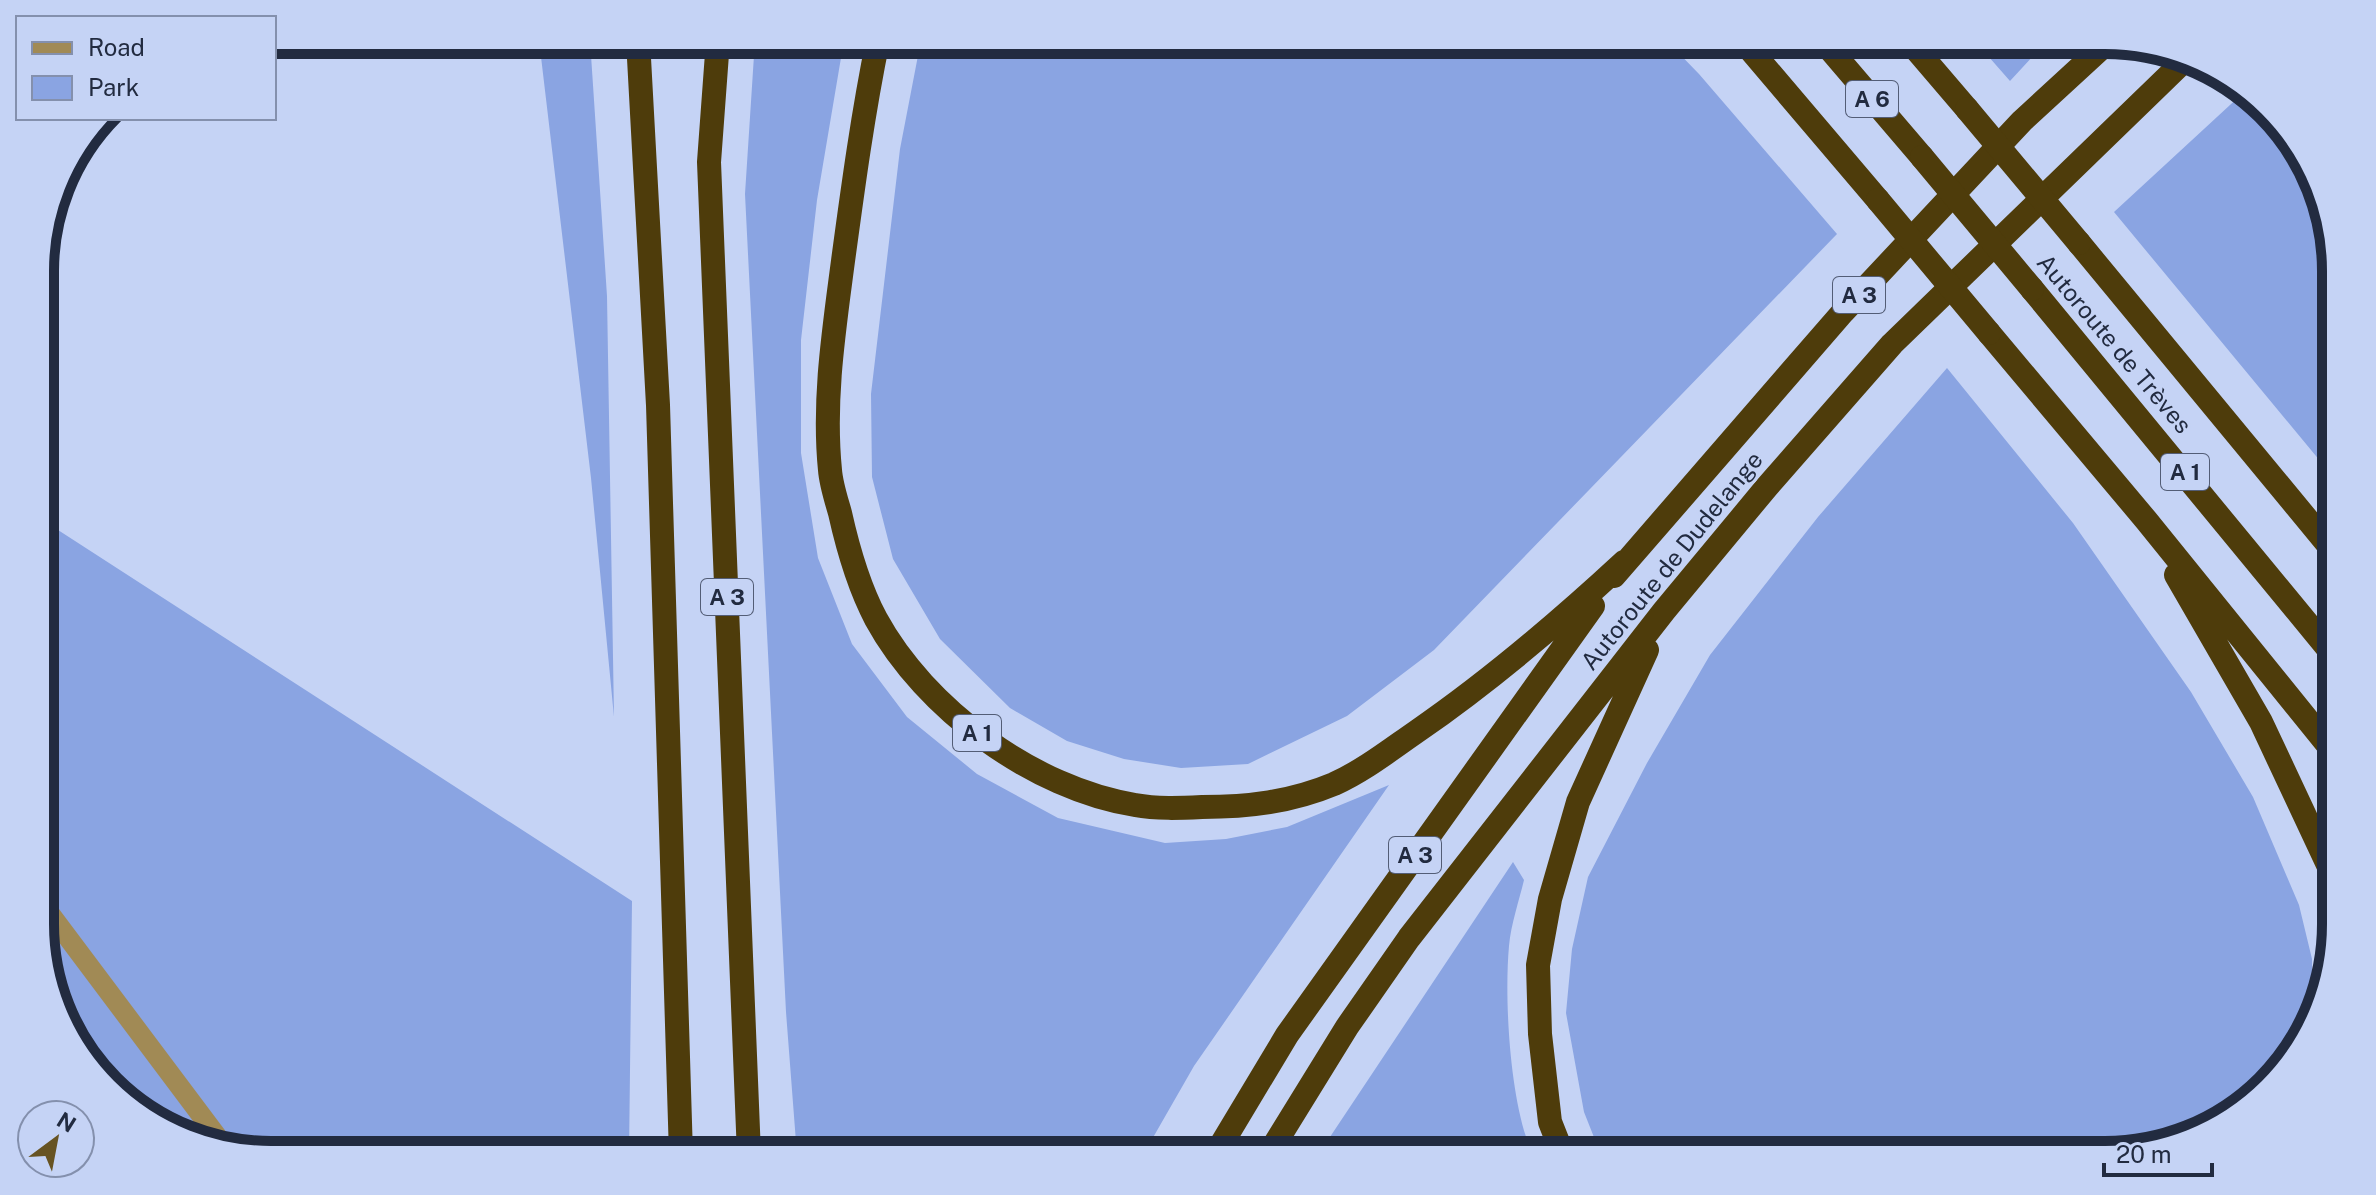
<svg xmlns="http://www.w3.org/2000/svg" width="2376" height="1195" viewBox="0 0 2376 1195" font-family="'Public Sans',sans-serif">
	<rect width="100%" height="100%" fill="#c5d3f5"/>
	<!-- green -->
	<path fill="#8aa4e2" d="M539 40H590L607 296 614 717 591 478Z
		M755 40H844L817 200 801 340V453L818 558 852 644 907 717 977 774 1058 818 1165 843 1226 839 1287 827 1389 785 1194 1066 1143 1155H797L786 1012 745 194Z
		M921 40H1666L1699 74 1837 234 1434 650 1347 716 1248 764 1181 768 1124 759 1067 741 1010 708 940 639 893 559 872 477 871 394 900 149Z
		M1974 40H2048L2010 81Z
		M2243 93 2288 131 2334 242 2335 479 2114 212Z
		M1947 368 2073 523 2191 692 2253 797 2299 905 2312 959V1026L2234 1116 2119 1155H1601L1584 1112 1566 1013 1572 949 1588 877 1647 763 1710 655 1818 517Z
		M41 519 632 901 629 1155H271L169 1131 88 1064 42 954Z
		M1513 862 1524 880C1519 901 1511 924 1509 946 1504 1000 1510 1106 1533 1155H1318Z"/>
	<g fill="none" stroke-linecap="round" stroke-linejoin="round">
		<!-- minor -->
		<path stroke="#a18a55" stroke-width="20" d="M42 903 222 1143"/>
		<!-- highway -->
		<path stroke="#4e3c0b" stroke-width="24" d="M638 40 658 405 681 1155
			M718 40 709 162 749 1155
			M878 40C863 113 853 187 843 261 834 330 823 400 830 470 831 484 836 499 840 513 848 549 859 587 876 619 925 709 1034 789 1135 805 1157 809 1180 808 1202 807 1248 807 1291 802 1334 784 1363 771 1390 750 1416 732 1490 681 1557 624 1624 562
			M1742 40 1878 200
			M1822 40 1922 157
			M1908 40 1967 109
			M2079 243 2335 553
			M2032 289 2335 657
			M1989 333 2146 520 2336 755
			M2176 575 2261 722 2336 882
			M1614 576 1843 312 2022 121 2109 41
			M1215 1155 1287 1035 1593 606
			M1268 1155 1347 1027 1409 938 1664 611 1766 488 1892 344 2186 59
			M1563 1155 1550 1122 1540 1034 1538 965 1550 899 1578 802 1647 650"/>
		<!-- highway-bridge -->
		<path stroke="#4e3c0b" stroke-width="24" d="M1967 109 2079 243
			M1922 157 2032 289
			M1878 200 1989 333"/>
	</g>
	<g text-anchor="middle" stroke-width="6" stroke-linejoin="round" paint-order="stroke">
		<!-- shield labels -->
		<g fill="#c5d3f5" stroke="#535d76" stroke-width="2">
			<rect x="1846" y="81" width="52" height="36" rx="6"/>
			<rect x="1833" y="277" width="52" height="36" rx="6"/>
			<rect x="2161" y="454" width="48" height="36" rx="6"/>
			<rect x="701" y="579" width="52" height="36" rx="6"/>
			<rect x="953" y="715" width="48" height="36" rx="6"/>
			<rect x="1389" y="837" width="52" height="36" rx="6"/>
		</g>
		<g font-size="22" font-weight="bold" fill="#222b40">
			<text x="1872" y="107">A 6</text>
			<text x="1859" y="303">A 3</text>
			<text x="2185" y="480">A 1</text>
			<text x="727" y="605">A 3</text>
			<text x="977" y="741">A 1</text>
			<text x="1415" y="863">A 3</text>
		</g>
		<!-- street labels -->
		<g font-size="24" fill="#222b40" stroke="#c5d3f5">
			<text transform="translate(2114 344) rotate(50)" y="8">Autoroute de Trèves</text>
			<text transform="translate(1672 561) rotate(-51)" y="8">Autoroute de Dudelange</text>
		</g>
	</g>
	<!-- crop -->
	<path d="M0 0H2376V1195H0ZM271 54H2105A217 217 0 0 1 2322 271V924A217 217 0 0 1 2105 1141H271A217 217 0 0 1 54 924V271A217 217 0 0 1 271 54Z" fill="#c5d3f5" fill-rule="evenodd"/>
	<path fill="none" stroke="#222b40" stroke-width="10" d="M271 54H2105A217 217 0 0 1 2322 271V924A217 217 0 0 1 2105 1141H271A217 217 0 0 1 54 924V271A217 217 0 0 1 271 54Z"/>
	<!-- legend -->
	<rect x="16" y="16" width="260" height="104" fill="#c5d3f5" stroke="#8490ad" stroke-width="2"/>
	<rect x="32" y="42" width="40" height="12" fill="#a18a55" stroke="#8490ad" stroke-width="2"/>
	<text x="88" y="56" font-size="24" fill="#222b40">Road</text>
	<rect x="32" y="76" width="40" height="24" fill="#8aa4e2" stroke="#8490ad" stroke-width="2"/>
	<text x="88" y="96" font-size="24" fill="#222b40">Park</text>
	<!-- north arrow -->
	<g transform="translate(56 1139) rotate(32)"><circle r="38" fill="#c5d3f5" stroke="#8490ad" stroke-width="2"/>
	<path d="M0-6L14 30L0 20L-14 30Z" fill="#675322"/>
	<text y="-12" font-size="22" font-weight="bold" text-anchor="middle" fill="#222b40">N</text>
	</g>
	<!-- scale -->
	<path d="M2104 1163v12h108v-12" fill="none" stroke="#222b40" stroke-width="4"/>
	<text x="2116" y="1163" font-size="24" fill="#222b40" stroke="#c5d3f5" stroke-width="6" paint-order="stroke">20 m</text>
</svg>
